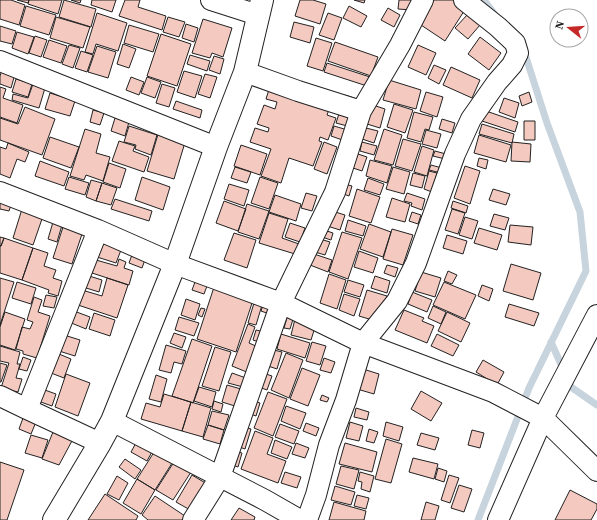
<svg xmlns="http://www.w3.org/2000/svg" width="597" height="520" viewBox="0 0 597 520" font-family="'Source Serif 4',serif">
	<rect width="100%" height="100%" fill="#fff"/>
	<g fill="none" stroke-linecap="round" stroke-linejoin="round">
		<!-- stream -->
		<path stroke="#c7d3dd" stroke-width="7" d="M484 0 496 16
			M551 342 571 387 597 405
			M478 520 529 388 586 271 580 212 547 123 524 51"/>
	</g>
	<!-- building -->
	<path fill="#f3c9c0" stroke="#222" d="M0 0H11L25 5 19 25 0 19Z
		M17 0H29L28 3Z
		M29 0H62L58 14 28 4Z
		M64 0 96 9 91 27 59 17Z
		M71 0H81L80 3Z
		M92 0H116L112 12 91 5Z
		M125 0H140L138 7 166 16 162 30 119 16Z
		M300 0H313L326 4 320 24 295 16Z
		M354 0H365L364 3Z
		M399 0H413L412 10 398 9Z
		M434 0H453L466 8 445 41 418 23Z
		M26 6 56 15 49 35 20 26Z
		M349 6 367 16 361 27 343 18Z
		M388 8 400 15 394 27 381 20Z
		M97 13 127 23 118 51 96 44 93 54 85 52Z
		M328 13 342 18 334 40 319 35Z
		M468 14 480 25 468 39 455 28Z
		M56 17 90 27 83 48 50 38Z
		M168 17 185 22 179 37 163 32Z
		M203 19 232 28 223 57 212 53 210 58 192 53Z
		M294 22 314 27 310 43 290 37Z
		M186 24 198 28 194 42 182 38Z
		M129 25 159 34 153 52 124 43Z
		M0 26 16 31 12 44 0 41Z
		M17 32 34 37 28 54 12 48Z
		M161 34 191 44 177 86 147 76Z
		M35 36 47 40 41 57 29 53Z
		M480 37 501 53 489 70 468 54Z
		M316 38 332 43 323 71 307 66Z
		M49 40 67 46 61 63 43 57Z
		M335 42 378 57 371 76 328 61Z
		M123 44 136 49 129 68 117 64Z
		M69 45 80 48 73 68 62 64Z
		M418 45 436 53 426 75 408 67Z
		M97 46 116 52 108 78 88 72Z
		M81 51 93 55 87 72 75 68Z
		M190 55 210 61 207 71 187 64Z
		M214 56 224 59 220 74 209 70Z
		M327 63 370 77 367 86 324 72Z
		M434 65 446 70 439 84 428 78Z
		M451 67 480 80 472 98 443 85Z
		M2 70 15 74 11 88 0 84V76Z
		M184 71 202 76 195 98 177 92Z
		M205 74 217 77 210 98 198 94Z
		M131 77 144 82 139 95 126 90Z
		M147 77 161 82 155 98 141 93Z
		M16 79 32 84 28 97 12 92Z
		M389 80 421 90 416 109 383 100Z
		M33 84 45 88 39 108 12 100 13 94 28 98Z
		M162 84 175 88 169 107 156 103Z
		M270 86 330 107 327 115 336 118 328 140 320 137 319 141 322 142 313 166 289 158 281 183 261 176 271 149 250 142 255 128 268 132 269 128 257 124 264 105 275 109 277 102 266 99Z
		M0 87 6 89 3 98 23 105 17 123 0 117Z
		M426 92 443 97 437 117 420 111Z
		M529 92 532 102 522 106 519 96Z
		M50 93 75 101 70 116 45 109Z
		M345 95 360 100 351 127 336 123Z
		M504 98 519 103 515 118 499 112Z
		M176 101 202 110 200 118 173 109Z
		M394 104 413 110 405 133 387 127Z
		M373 105 385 109 380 128 367 124Z
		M25 107 55 119 42 155 0 140V118L18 124Z
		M93 110 104 113 100 125 90 122Z
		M486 111 518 122 515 132 482 121Z
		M414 112 433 117 429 130 425 129 421 142 407 138Z
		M115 118 129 122 125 136 111 131Z
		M442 119 455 123 452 133 439 129Z
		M524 121H535V140H524Z
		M482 124 514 134 512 143 479 134Z
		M129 126 157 135 151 155 135 149 136 145 124 142Z
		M334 126 351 131 348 142 331 136Z
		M366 128 378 131 374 143 362 139Z
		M85 129 101 134 96 153 110 157 103 181 86 175 84 180 70 176Z
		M384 129 402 135 393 165 374 160Z
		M426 130 441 134 437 148 422 144Z
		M159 131 186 139 174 179 147 171Z
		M479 135 511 145 506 162 474 153Z
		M50 137 79 147 71 168 43 158Z
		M403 139 421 144 412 171 395 166Z
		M119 141 135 146 133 151 149 157 144 172 112 161Z
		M324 142 337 147 327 174 314 169Z
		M362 142 377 146 374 155 360 151Z
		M512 142 531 144 530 162 511 161Z
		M8 143 29 152 25 162 17 159 10 178 0 174V147L6 149Z
		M241 145 267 154 260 175 234 166Z
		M422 146 434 150 427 176 414 172Z
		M435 151 446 154 445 159 433 156Z
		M355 153 367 157 362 171 350 167Z
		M479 158 488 160 486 169 477 166Z
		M370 160 392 166 387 183 366 176Z
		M40 161 69 172 64 186 35 176Z
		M109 163 126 169 120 188 103 182Z
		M431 165 442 168 441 173 429 170Z
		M465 166 480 171 470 204 454 198Z
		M235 167 251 172 247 183 231 178Z
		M393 167 410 172 404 194 386 189Z
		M429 171 437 173 432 192 424 189Z
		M413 173 425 176 422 188 410 185Z
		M69 177 89 183 85 195 65 189Z
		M142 177 170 187 163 210 135 200Z
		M260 177 278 183 269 209 251 203Z
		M368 178 384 184 380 195 364 190Z
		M91 180 102 183 96 201 86 197Z
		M102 183 117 188 111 205 96 201Z
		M341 183 352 186 349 196 338 192Z
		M229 184 249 190 244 206 224 199Z
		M357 189 380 197 371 223 349 216Z
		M493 189 510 194 506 205 489 200Z
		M306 193 317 196 312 211 301 208Z
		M407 193 425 199 422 210 411 206 412 203 404 201Z
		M275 195 301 204 296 221 269 212Z
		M0 198 12 202 9 211 0 209Z
		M392 198 410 204 405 222 386 217Z
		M115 199 152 211 149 221 111 209Z
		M224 201 246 209 238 231 216 223Z
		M453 201 468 206 466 213 451 208Z
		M247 204 269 211 259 239 238 232Z
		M22 209 43 216 33 245 13 238Z
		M452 209 465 213 458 234 445 230Z
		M329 210 345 215 340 230 324 225Z
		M412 212 421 215 418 224 409 221Z
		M269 213 288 219 282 238 299 244 295 254 259 243Z
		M494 214 509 218 505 230 490 226Z
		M465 217 478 221 472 239 459 235Z
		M348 220 366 226 363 236 345 231Z
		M53 222 62 225 57 242 48 239Z
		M290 223 305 228 300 242 285 237Z
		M369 224 391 232 383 257 360 249Z
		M510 225 533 227 531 245 508 242Z
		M63 227 82 234 72 264 53 258Z
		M479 228 502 235 497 250 474 243Z
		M321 229 333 233 331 240 319 236Z
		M392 229 413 235 403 265 383 259Z
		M342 232 362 238 348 279 329 272Z
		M234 233 256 240 247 268 224 260Z
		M447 235 467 241 463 254 443 248Z
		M0 237 4 238 1 246H0Z
		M4 238 33 248 22 280 0 273V246H1Z
		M320 239 330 242 325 255 315 252Z
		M102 243 121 250 116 263 97 257Z
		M33 248 48 253 44 266 56 270 53 278 62 281 58 296 48 293 49 290 22 280Z
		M359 251 378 258 373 273 354 267Z
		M133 252 146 257 142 268 129 263Z
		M314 254 332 260 328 272 310 265Z
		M119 259 126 262 124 268 133 271 129 285 92 273 96 260 117 266Z
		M511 264 541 273 533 300 503 291Z
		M387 265 398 268 395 277 384 273Z
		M448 271 457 275 452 284 444 281Z
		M421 272 441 278 435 297 415 291Z
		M329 274 346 280 337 309 320 303Z
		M86 275 102 280 99 292 83 287Z
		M375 276 390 281 387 293 371 288Z
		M0 278 14 282 0 325Z
		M107 278 128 285 117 318 78 305 82 290 102 296Z
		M348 280 364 285 360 297 344 292Z
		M216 281 255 294 236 352 197 339Z
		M17 282 36 288 31 304 12 298Z
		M195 282 207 286 204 294 192 290Z
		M444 282 476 295 465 319 433 305Z
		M482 285 493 289 489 301 478 296Z
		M367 290 387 296 379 322 359 316Z
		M412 292 432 300 427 312 408 304Z
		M344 294 360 299 354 316 339 310Z
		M46 295 57 297 54 308 43 306Z
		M34 297 42 300 38 312 50 316 37 358 23 354V351L16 349 22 327 30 329 33 322 27 320Z
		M186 299 200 304 195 320 181 315Z
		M264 302 272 315 261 311Z
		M254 303 262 305 256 325 248 323Z
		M509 304 539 313 534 326 505 317Z
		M433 306 446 312 441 324 428 318Z
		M201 308 205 309 202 317 198 315Z
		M404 310 424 318 422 321 434 326 427 343 395 330Z
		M74 311 90 317 86 329 69 322Z
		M5 312 25 319 15 350 0 345V327Z
		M447 312 470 323 461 342 438 331Z
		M94 313 115 320 110 336 89 329Z
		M288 314 294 316 290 329 284 328Z
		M296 315 317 321 311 340 291 335Z
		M179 317 199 323 194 336 175 330Z
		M248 324 255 327 249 343 258 347 249 373 232 366Z
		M256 330 265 332 262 343 253 340Z
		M174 333 186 337 182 348 170 343Z
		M281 334 310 343 305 358 277 349Z
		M437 334 459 345 453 356 431 346Z
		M64 335 80 340 75 356 59 351Z
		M192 339 212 346 193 403 172 396Z
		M312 342 326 346 320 365 306 361Z
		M166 345 186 351 182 364 174 362 171 373 159 370Z
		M0 346 20 352 17 364H20L16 378 22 379 18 392 1 388 9 363 0 361Z
		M215 347 231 352 219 391 202 386Z
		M274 350 282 352 277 369 268 366Z
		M286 353 303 360 289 398 271 390Z
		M59 354 71 359 64 378 51 373Z
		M23 357 31 360 27 371 19 369Z
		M324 358 335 362 331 373 320 370Z
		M483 360 504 372 497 385 476 372Z
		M0 363 7 365 1 382H0Z
		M302 368 320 375 308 406 290 399Z
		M363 369 379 374 374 394 357 389Z
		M232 373 246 378 243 387 228 383Z
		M263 373 272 376 267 390 259 387Z
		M66 374 90 383 78 416 55 407Z
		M156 375 167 379 161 402 149 399Z
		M227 385 241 389 235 406 222 402Z
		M199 387 216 392 212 407 194 401Z
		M42 389 56 394 52 406 38 401Z
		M421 391 442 403 431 421 411 409Z
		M268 392 287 399 273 436 254 428Z
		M164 394 191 402 182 431 141 419 146 403 160 407Z
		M322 395 329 398 327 402 320 400Z
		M252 400 260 403 256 416 248 413Z
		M214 401 223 404 221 412 212 409Z
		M191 402 211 408 203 437 182 431Z
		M286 406 306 413 300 429 281 421Z
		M356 408 369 412 367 420 354 417Z
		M212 411 229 415 224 430 208 425Z
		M23 418 36 422 31 434 19 429Z
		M350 422 363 426 359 441 346 438Z
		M386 422 403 427 399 441 383 436Z
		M306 423 319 428 316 436 303 431Z
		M280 424 299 431 294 444 275 437Z
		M208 425 224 430 220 444 203 439Z
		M240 426 251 429 245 449 234 445Z
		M369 429 378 432 374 443 366 441Z
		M472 430 484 433 480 448 468 445Z
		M255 431 273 438 267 454 286 461 278 483 241 469Z
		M53 432 73 439 59 465 42 459Z
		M421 433 439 438 435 450 417 445Z
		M31 435 48 440 42 458 25 453Z
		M386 439 402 444 391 483 375 479Z
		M275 440 292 447 287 459 271 453Z
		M137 441 153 450 147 461 131 452Z
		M296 443 309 448 305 458 292 454Z
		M345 443 377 452 372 472 339 464Z
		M156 449 174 460 155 490 137 479Z
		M231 450 242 453 238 467 227 463Z
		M413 458 438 464 434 479 409 472Z
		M125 459 141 470 135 479 119 467Z
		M0 462 24 470 7 520H0Z
		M174 462 191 472 173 500 156 490Z
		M341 466 359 470 354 489 336 484Z
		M438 468 447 471 444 482 435 479Z
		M285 472 301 477 297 488 281 483Z
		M360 472 374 476 370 492 361 489 362 482 358 481Z
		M192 475 207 484 192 511 176 502Z
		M449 475 459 478 450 503 441 500Z
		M117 476 128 483 119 500 107 494Z
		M137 479 155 490 141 514 123 503Z
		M459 485 472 489 464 512 451 508Z
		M335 486 355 492 351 505 331 500Z
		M570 490 597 504V509L591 520H555Z
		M105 494 138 516 136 520H88Z
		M357 495 369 498 366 509 354 506Z
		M155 496 191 520H148L142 515Z
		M334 502 366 511 364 520H329Z
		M426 502 439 506 435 520H421Z
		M239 508 255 517 254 520H231Z"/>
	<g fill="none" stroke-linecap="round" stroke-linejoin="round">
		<!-- street casing -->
		<g stroke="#222" stroke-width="22">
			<path id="street" d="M211 0 258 15
				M0 61 216 147
				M245 72 298 91 361 111
				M0 192 98 230 175 264 281 303 363 343 493 392 543 418 597 315
				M98 230 27 409 100 443
				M0 396 27 409
				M112 421 265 500 300 520
				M193 520 220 477 281 303 335 192 361 111 400 45 423 0
				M307 520 316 495 329 445 346 400 363 343 397 301 416 263 455 154 471 119 497 82 512 65 518 53 515 43 498 27 464 0
				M498 520 543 418 597 471"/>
		</g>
		<!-- secondary casing -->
		<g stroke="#222" stroke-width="24">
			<path id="secondary" d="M54 520 100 443 112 421 175 264 216 147 245 72 262 0"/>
		</g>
		<!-- street -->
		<use href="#street" stroke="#fff" stroke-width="20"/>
		<!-- secondary -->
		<use href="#secondary" stroke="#fff" stroke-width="22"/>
	</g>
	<!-- north arrow -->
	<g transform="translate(569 28) rotate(287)"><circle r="19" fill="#ffffff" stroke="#a7a7a7"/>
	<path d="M0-3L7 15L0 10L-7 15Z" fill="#c62828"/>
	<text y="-6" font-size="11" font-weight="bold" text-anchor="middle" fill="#222222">N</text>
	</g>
</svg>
